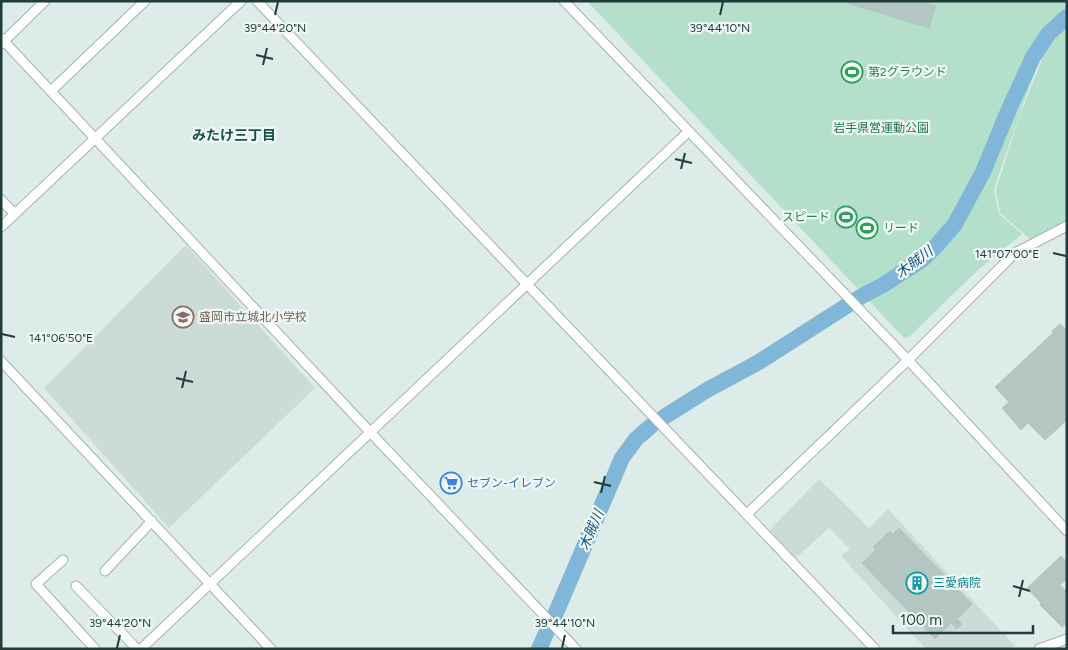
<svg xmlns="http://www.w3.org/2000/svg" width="1068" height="650" viewBox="0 0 1068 650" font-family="Figtree,'Noto Sans JP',sans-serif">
	<rect width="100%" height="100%" fill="#deece9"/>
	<!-- built -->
	<path fill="#ccdbd8" d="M186 245 315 388 169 528 44 388Z
		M819 479 869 528 888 509 1015 646 1007 649H926L841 556 850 549 829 528 796 558 770 530Z"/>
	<!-- green -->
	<path fill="#b4dfca" d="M587 1H1067V17L1041 57 1023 104 994 189 999 214 1022 234 978 270 909 337 904 338Z
		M1067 21V220L1030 239 1000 213 996 190 1020 114 1044 55Z"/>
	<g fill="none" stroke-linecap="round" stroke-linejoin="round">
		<!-- river -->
		<path stroke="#80b6d7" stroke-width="16" d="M664 417 707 390 759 362 862 296 883 285 923 259 937 245 955 224 983 172 1009 109 1033 57 1049 33 1067 17
			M555 615 622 458 636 439 651 426
			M539 649 547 631"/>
	</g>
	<!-- building -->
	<path fill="#b3c6c2" stroke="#b0c6c2" d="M847 1H919L936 6 929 28 847 3Z
		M1060 324 1067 330V420L1045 440 1028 423 1021 430 1002 408 1009 402 995 387 1053 333 1052 331Z
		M899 528 972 604 957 619 962 624 957 629 951 623 935 639 862 563 876 550 873 547 890 531 893 534Z
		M1061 556 1067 562V579L1060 585 1067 592V623L1062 627 1040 605 1041 603 1027 588Z"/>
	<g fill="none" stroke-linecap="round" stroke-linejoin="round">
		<!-- minor casing -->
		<g stroke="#a1b4b2" stroke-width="11">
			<path id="minor" d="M257 1 875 649
				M564 1 908 360 1067 531
				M1 38 371 433 576 649
				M1 44 45 1
				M51 91 145 1
				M1 200 15 214
				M1 227 241 1
				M1 361 271 649
				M747 514 908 360 1015 253 1067 226
				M63 560 36 584 95 649
				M105 571 152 521
				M76 586 137 649
				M141 649 688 132
				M1039 649 1067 639"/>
		</g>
		<!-- minor -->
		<use href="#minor" stroke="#fff" stroke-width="9"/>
	</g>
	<!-- ticks -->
	<path fill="none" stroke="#1e3d3c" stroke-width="2" d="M275 15 278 2M720 15 723 2M256 55 273 59M263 65 267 48M675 159 692 163M681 169 685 153M1053 253 1066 256M2 334 15 337M176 378 193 382M182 388 186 371M594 482 611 486M601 493 605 476M1013 586 1030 591M1019 597 1023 580M117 648 120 635M562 648 565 635"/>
	<!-- icons -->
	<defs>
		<g id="stadium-ring" transform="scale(1.125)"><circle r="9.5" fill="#eff8f5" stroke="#2e9e5b" stroke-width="1.5"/><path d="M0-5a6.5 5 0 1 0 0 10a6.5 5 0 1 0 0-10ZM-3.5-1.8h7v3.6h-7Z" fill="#2e9e5b"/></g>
		<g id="school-ring" transform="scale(1.125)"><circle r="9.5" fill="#eff8f5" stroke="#8d6e63" stroke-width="1.5"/><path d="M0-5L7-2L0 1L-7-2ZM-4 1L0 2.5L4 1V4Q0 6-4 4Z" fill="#8d6e63"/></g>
		<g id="supermarket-ring" transform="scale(1.125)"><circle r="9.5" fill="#eff8f5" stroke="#3f7fe0" stroke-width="1.5"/><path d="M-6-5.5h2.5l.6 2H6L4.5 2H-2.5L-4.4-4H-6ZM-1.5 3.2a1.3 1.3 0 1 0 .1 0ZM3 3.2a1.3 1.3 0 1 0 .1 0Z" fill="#3f7fe0"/></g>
		<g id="building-ring" transform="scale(1.125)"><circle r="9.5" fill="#eff8f5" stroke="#0f9aa8" stroke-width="1.5"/><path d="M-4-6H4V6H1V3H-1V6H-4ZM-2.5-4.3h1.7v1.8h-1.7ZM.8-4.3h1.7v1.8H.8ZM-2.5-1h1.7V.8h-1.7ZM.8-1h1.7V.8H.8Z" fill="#0f9aa8"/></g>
	</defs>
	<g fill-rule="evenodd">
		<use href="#stadium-ring" x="852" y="72"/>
		<use href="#stadium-ring" x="846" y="217"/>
		<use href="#stadium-ring" x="867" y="228"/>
		<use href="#school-ring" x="183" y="317"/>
		<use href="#supermarket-ring" x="451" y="483"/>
		<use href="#building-ring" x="917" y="583"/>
	</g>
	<g text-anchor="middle" stroke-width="4.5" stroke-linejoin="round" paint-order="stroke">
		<!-- leisure labels -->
		<g font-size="12" fill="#27864d" stroke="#eff8f5" text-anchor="start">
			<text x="868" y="76">第2グラウンド</text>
			<text x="830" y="221" text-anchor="end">スピード</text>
			<text x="883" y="232">リード</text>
		</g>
		<!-- park labels -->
		<g font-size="12" fill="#247857" stroke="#eff8f5">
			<text x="881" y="132">岩手県営運動公園</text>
		</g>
		<!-- education labels -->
		<g font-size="12" fill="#785e54" stroke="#eff8f5" text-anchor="start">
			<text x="199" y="321">盛岡市立城北小学校</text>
		</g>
		<!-- shop labels -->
		<g font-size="12" fill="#366cbe" stroke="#eff8f5" text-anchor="start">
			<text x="467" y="487">セブン-イレブン</text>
		</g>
		<!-- culture labels -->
		<g font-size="12" fill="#0d838f" stroke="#eff8f5" text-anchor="start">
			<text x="933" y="587">三愛病院</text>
		</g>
		<!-- neighbourhood labels -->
		<g font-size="14" font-weight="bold" fill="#185150" stroke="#eff8f5">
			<text x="234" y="140">みたけ三丁目</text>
		</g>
		<!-- water labels -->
		<g font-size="14" font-style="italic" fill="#12547f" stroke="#eff8f5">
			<text transform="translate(914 262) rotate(-37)" y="5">木賊川</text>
			<text transform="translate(591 530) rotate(-67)" y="5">木賊川</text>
		</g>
	</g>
	<g font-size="12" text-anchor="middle" fill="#1e3d3c" stroke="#eff8f5" stroke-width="4.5" stroke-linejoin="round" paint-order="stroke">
		<text x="275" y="32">39°44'20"N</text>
		<text x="720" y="32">39°44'10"N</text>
		<text x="1007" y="258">141°07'00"E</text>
		<text x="61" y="342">141°06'50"E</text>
		<text x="120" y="627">39°44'20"N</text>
		<text x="565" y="627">39°44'10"N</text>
	</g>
	<!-- border -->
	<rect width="1068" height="650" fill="none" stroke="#1e3d3c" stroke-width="5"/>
	<!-- scale -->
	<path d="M893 625v8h140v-8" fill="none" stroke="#1e3d3c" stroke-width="2.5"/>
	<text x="900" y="625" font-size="15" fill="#1e3d3c" stroke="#eff8f5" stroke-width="4" paint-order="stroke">100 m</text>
</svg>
